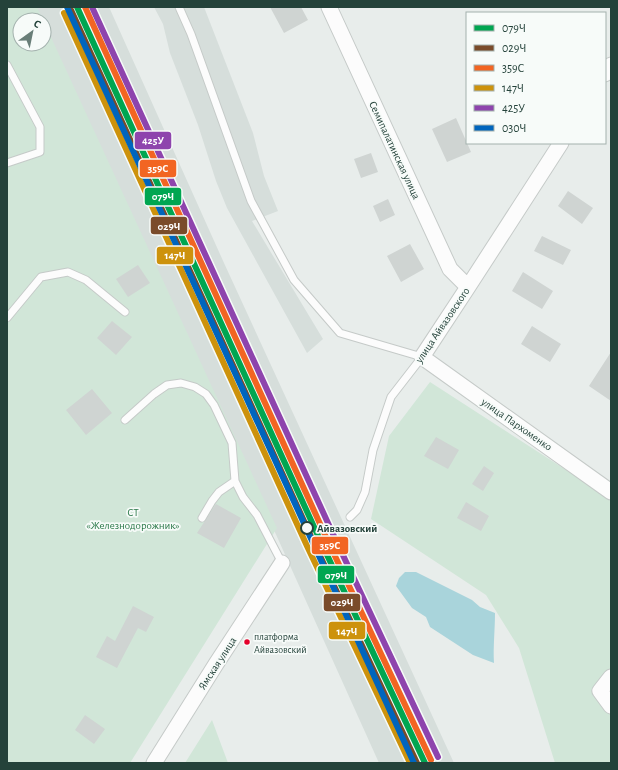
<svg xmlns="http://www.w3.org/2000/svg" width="618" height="770" viewBox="0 0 618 770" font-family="'Alegreya Sans',sans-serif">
	<rect width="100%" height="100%" fill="#e8edeb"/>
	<!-- built -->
	<path fill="#d6dedb" d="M31 7H109L224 263 454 763H379L237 448 44 33V20H38Z
		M154 7H204L253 133 264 176 278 211 252 221 323 339 307 353 227 208 216 181 198 125 170 53 163 24Z"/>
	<!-- green -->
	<path fill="#d1e6d8" d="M7 7H37L43 20H20V44H44V22L277 528 130 763H7Z
		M430 382 611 499V763H555L519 648 486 595 371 519 389 436Z
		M212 720 228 763H185Z"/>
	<!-- water -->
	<path fill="#a9d4db" d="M405 572H416L472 600 480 607 495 613C495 630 493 647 494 663L473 655 430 627 426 617 412 608 396 586 399 578Z"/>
	<!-- building -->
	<path fill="#cfd4d2" d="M270 7H301L308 20 284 33Z
		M456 118 471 152 447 162 432 129Z
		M371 153 378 172 361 178 354 159Z
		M568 191 593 208 582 224 558 206Z
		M388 199 395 215 380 222 373 206Z
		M542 236 571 250 563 265 534 251Z
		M410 244 424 269 401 282 387 256Z
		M138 265 150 283 128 297 116 279Z
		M523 272 553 291 542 309 512 291Z
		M112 321 132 337 116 355 97 338Z
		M532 326 561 344 550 362 521 344Z
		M611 352V401L589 386Z
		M92 389 112 413 86 435 66 410Z
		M436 437 459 450 448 469 424 456Z
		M484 466 494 473 483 491 472 484Z
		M466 502 489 516 481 531 457 518Z
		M216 504 241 518 224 548 197 533Z
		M133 606 154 617 146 632 138 628 117 668 96 657 107 636 115 641Z
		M85 715 105 729 94 744 75 730Z"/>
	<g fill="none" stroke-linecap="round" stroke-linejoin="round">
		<!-- lane casing -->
		<g stroke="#c5cac8" stroke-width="9">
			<path id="lane" d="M179 7 191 34 251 201 294 280 340 333 422 357 391 397 373 450 365 492 357 510 350 517
				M7 65 40 127V152L7 163
				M7 318 41 277 68 272 86 280 125 312
				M125 420 154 394 167 385 181 383 195 387 206 394 214 405 232 443 235 481 243 497 257 515 282 563
				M202 518 212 501 219 492 235 481"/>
		</g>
		<!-- street casing -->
		<g stroke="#c5cac8" stroke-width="17">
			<path id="street" d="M329 7 450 269 468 287
				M605 74 611 65
				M561 143 468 287 422 357 611 492
				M611 677 600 691 611 706
				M154 763 216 664 282 563"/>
		</g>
		<!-- lane -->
		<use href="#lane" stroke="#fcfcfc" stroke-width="7"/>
		<!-- street -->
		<use href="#street" stroke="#fcfcfc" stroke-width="15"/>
		<!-- rail-1 casing -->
		<g stroke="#f7fbf9" stroke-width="9">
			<path id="rail-1" d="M77 7 320 540 425 763"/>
		</g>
		<!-- rail-2 casing -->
		<g stroke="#f7fbf9" stroke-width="9">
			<path id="rail-2" d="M71 10 314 543 417 763"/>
		</g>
		<!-- rail-3 casing -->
		<g stroke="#f7fbf9" stroke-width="9">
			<path id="rail-3" d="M85 7 326 537 431 760"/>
		</g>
		<!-- rail-4 casing -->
		<g stroke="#f7fbf9" stroke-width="9">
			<path id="rail-4" d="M64 13 307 546 410 763"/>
		</g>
		<!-- rail-5 casing -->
		<g stroke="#f7fbf9" stroke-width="9">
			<path id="rail-5" d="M92 7 333 534 438 757"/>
		</g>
		<!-- rail-6 casing -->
		<g stroke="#f7fbf9" stroke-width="9">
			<path id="rail-6" d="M67 7 414 763"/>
		</g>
		<!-- rail-1 -->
		<use href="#rail-1" stroke="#00a651" stroke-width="6"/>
		<!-- rail-2 -->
		<use href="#rail-2" stroke="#7a4b2a" stroke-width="6"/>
		<!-- rail-3 -->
		<use href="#rail-3" stroke="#f26522" stroke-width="6"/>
		<!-- rail-4 -->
		<use href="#rail-4" stroke="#cd920c" stroke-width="6"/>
		<!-- rail-5 -->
		<use href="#rail-5" stroke="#8e44ad" stroke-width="6"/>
		<!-- rail-6 -->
		<use href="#rail-6" stroke="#0065bd" stroke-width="6"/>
	</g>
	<!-- markers -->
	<circle fill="#f7fbf9" stroke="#24423a" stroke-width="2" cx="307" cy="528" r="6"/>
	<circle fill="#e4002b" stroke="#f7fbf9" stroke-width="1.5" cx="247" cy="642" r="3.5"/>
	<g text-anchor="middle" stroke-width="3.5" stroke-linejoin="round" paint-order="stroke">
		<!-- bus labels -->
		<g font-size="10" fill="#24423a" stroke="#f7fbf9" text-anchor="start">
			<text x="254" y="640">платформа<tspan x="254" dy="13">Айвазовский</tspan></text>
		</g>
		<!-- street labels -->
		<g font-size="11" fill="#24423a" stroke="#f7fbf9">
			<text transform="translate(395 150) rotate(65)" y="4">Семипалатинская улица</text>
			<text transform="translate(442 325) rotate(-56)" y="4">улица Айвазовского</text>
			<text transform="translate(517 424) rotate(35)" y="4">улица Пархоменко</text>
			<text transform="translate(217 663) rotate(-57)" y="4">Ямская улица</text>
		</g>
		<!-- park labels -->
		<g font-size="11" fill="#2d7a4b" stroke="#f7fbf9">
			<text x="133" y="516">СТ<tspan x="133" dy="13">«Железнодорожник»</tspan></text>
		</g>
		<!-- stop labels -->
		<g font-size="11" font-weight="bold" fill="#24423a" stroke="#f7fbf9" text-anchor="start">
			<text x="317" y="532">Айвазовский</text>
		</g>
	</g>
	<g stroke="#f7fbf9" stroke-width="1.5">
		<rect x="134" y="131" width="38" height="19" rx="4" fill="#8e44ad"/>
		<rect x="139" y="159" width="38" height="19" rx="4" fill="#f26522"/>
		<rect x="144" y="187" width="38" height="19" rx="4" fill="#00a651"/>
		<rect x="150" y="216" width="38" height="19" rx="4" fill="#7a4b2a"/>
		<rect x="156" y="246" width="38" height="19" rx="4" fill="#cd920c"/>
		<rect x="311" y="536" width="38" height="19" rx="4" fill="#f26522"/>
		<rect x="317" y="565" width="38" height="19" rx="4" fill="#00a651"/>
		<rect x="323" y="593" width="38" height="19" rx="4" fill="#7a4b2a"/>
		<rect x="328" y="621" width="38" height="19" rx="4" fill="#cd920c"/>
	</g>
	<g font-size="11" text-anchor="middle" font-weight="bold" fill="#fff">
		<text x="153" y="144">425У</text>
		<text x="158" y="172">359С</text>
		<text x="163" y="200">079Ч</text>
		<text x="169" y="230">029Ч</text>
		<text x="175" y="259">147Ч</text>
		<text x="330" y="549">359С</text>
		<text x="336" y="579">079Ч</text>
		<text x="342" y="606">029Ч</text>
		<text x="347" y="635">147Ч</text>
	</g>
	<!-- border -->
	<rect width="618" height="770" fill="none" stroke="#24423a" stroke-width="16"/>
	<!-- legend -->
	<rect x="466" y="12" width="140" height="132" fill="#f7fbf9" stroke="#a3b1ad"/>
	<rect x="474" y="25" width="20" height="6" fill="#00a651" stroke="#a3b1ad"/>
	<text x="502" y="32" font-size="12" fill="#24423a">079Ч</text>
	<rect x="474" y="45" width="20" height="6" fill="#7a4b2a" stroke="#a3b1ad"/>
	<text x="502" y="52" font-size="12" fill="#24423a">029Ч</text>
	<rect x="474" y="65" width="20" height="6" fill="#f26522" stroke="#a3b1ad"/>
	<text x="502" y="72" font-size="12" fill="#24423a">359С</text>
	<rect x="474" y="85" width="20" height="6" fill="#cd920c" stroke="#a3b1ad"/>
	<text x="502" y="92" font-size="12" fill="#24423a">147Ч</text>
	<rect x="474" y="105" width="20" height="6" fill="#8e44ad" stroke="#a3b1ad"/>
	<text x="502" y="112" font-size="12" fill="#24423a">425У</text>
	<rect x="474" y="125" width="20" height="6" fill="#0065bd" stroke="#a3b1ad"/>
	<text x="502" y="132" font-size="12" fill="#24423a">030Ч</text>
	<!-- north arrow -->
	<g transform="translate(32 32) rotate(33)"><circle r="19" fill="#f7fbf9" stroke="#a3b1ad"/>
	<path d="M0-3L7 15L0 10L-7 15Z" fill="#697e78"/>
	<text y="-6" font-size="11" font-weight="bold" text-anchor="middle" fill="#24423a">С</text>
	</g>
</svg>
